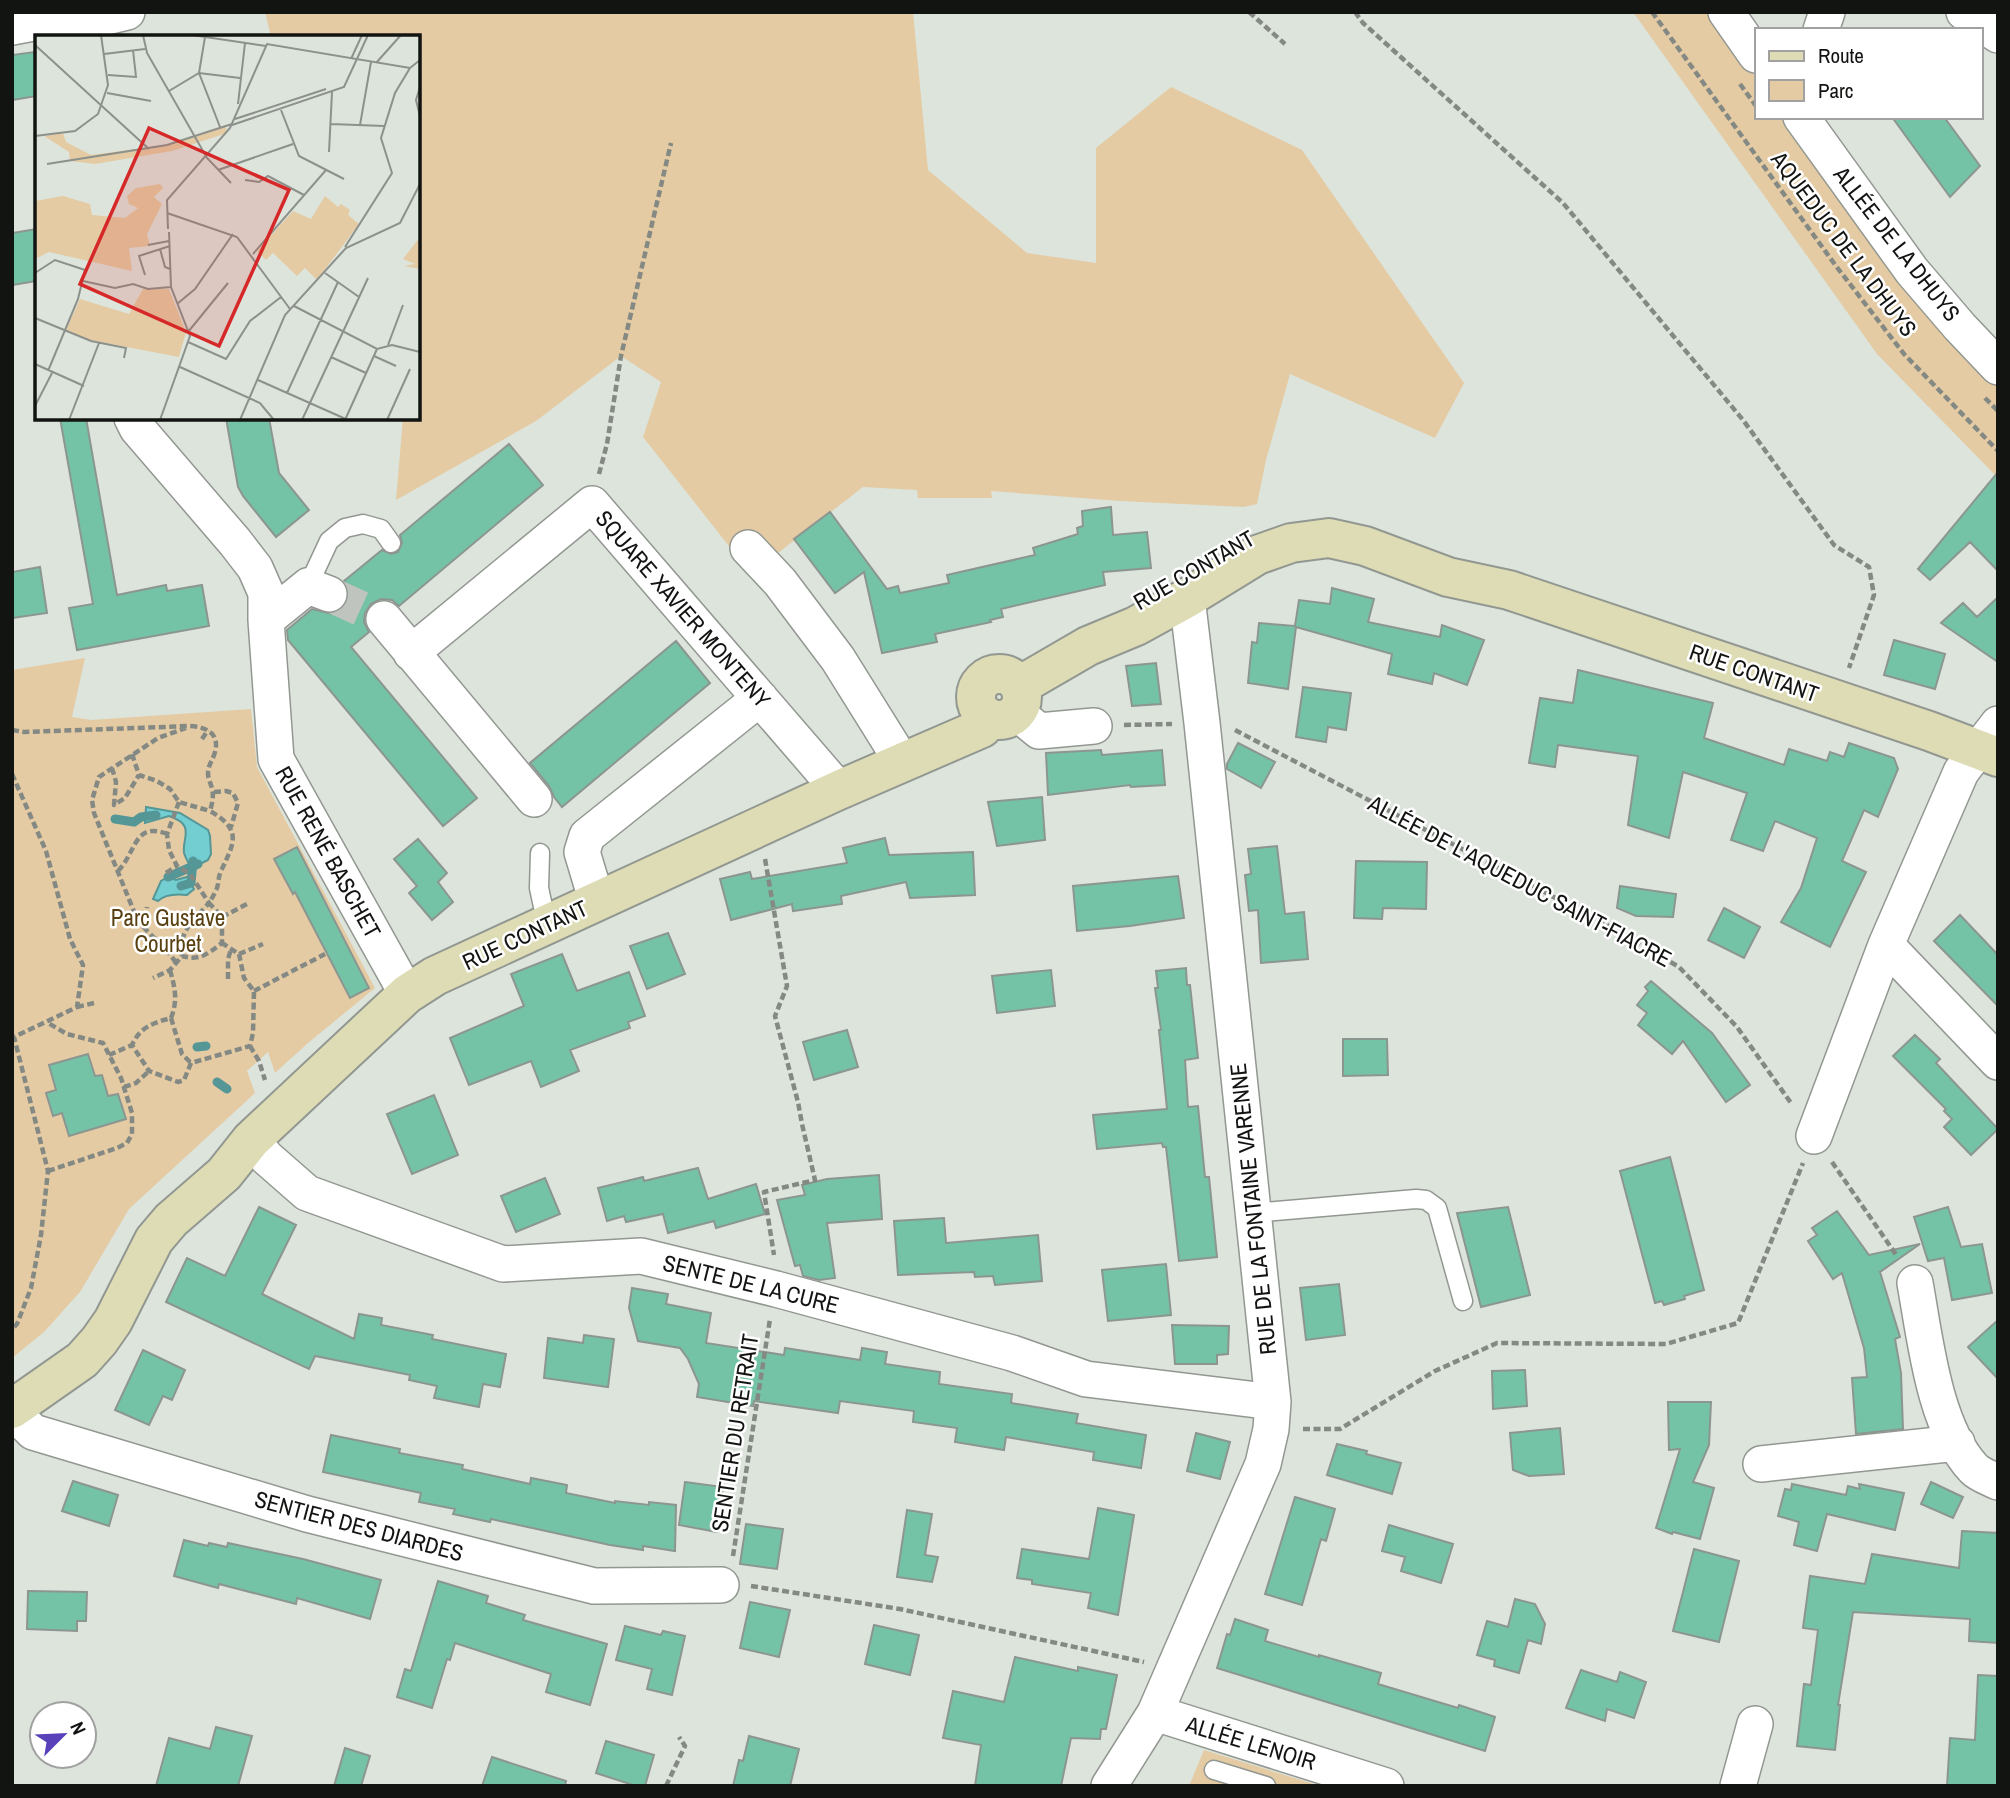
<svg xmlns="http://www.w3.org/2000/svg" width="2010" height="1798" viewBox="0 0 2010 1798" font-family="'Archivo Narrow',sans-serif">
	<rect width="100%" height="100%" fill="#dde4dc"/>
	<!-- green -->
	<path fill="#e4cba3" d="M265 12H913L928 170 1027 253 1096 263V148L1171 87 1302 150 1464 383 1435 438 1290 374 1266 460 1257 504 1244 507 1121 501 991 491 992 498H918L917 490 863 487 751 574 643 437 661 382 621 356 536 421 396 500 403 418H418V37H271Z
		M1633 12H1726L1756 55V117H1801L1998 364V478L1877 354Z
		M85 658 72 717 91 720 251 709 257 767 375 988 308 1043 275 1073 268 1052 247 1071 255 1093 129 1209 80 1292 44 1332 12 1358V670Z
		M1204 1750 1320 1786H1189Z"/>
	<!-- water -->
	<path fill="#72ced1" stroke="#559697" stroke-width="2" d="M146 807 180 813 208 830 210 836 211 854 208 860 196 866 194 873C191 868 186 859 184 853 182 837 196 825 169 816L145 823Z
		M168 877 176 880 187 877 194 889 187 895C178 894 165 894 158 901L153 899 161 881Z"/>
	<g fill="none" stroke-linecap="round" stroke-linejoin="round">
		<!-- stream -->
		<path stroke="#559697" stroke-width="9" d="M115 819 134 822 141 817 156 815
			M168 877 198 864
			M181 886 191 883 193 861
			M197 1047 206 1046
			M217 1082 227 1089"/>
	</g>
	<!-- building -->
	<path fill="#75c3a6" stroke="#8c9691" stroke-width="2" d="M34 52 37 70V96L12 100V55Z
		M1892 117H1944L1980 166 1950 197Z
		M37 229V281L12 285V233Z
		M60 418H86L117 595 166 585 167 591 202 585 209 626 77 650 69 608 93 604Z
		M226 418H269L279 473 309 510 276 537 243 496 238 487Z
		M509 444 543 485 399 606 392 600 381 599 371 604 365 613 364 622 369 632 351 647 477 798 443 826 288 640 287 630 312 609 332 614 342 609 348 600 349 591 344 581 382 550 391 554 398 552 402 543 400 535Z
		M1998 472V571L1970 542 1930 580 1918 569Z
		M1111 507 1113 535 1147 532 1151 568 1103 572 1105 585 1001 609 1003 617 990 620 991 622 935 634 937 642 882 653 864 572 835 593 794 539 830 512 887 589 898 586 900 593 949 583 947 575 1035 555 1033 548 1078 534 1077 528 1083 526 1082 511Z
		M40 567 47 613 12 618V572Z
		M1332 588 1374 599 1368 622 1440 637 1442 625 1484 640 1467 685 1434 673 1432 684 1388 674 1392 654 1296 627 1288 689 1248 683 1252 642 1257 643 1259 623 1295 626 1299 600 1330 604Z
		M1998 597V662L1941 623 1963 603 1977 617Z
		M1894 640 1945 654 1935 689 1884 675Z
		M676 641 710 683 562 807 554 797 549 786 530 763Z
		M1156 663 1161 704 1132 706 1126 666Z
		M1578 670 1713 703 1704 738 1784 765 1789 749 1827 761 1830 752 1844 757 1849 743 1894 758 1898 769 1878 817 1864 810 1842 861 1866 872 1830 947 1781 922 1801 888 1817 838 1775 821 1763 851 1731 840 1747 793 1683 772 1669 838 1628 825 1638 756 1558 745 1555 767 1529 763 1540 698 1573 703Z
		M1303 687 1351 693 1346 730 1328 727 1326 742 1296 737Z
		M1238 743 1275 762 1261 788 1227 769V764Z
		M1101 750 1102 755 1162 750 1165 785 1131 787 1130 785 1048 795 1046 753Z
		M1042 797 1045 840 997 846 988 802Z
		M885 838 889 855 973 852 975 895 910 898 906 882 841 896 842 904 793 911 792 904 731 920 720 879 750 872 752 879 847 863 843 848Z
		M418 839 447 873 438 882 453 902 432 920 409 893 417 886 394 859Z
		M1277 846 1285 914 1304 912 1308 959 1261 963 1258 910 1249 911 1245 875 1251 874 1248 849Z
		M297 847 369 988 350 998 295 892 293 894 274 859Z
		M1356 861 1427 862 1426 909 1383 908 1382 919 1354 918Z
		M1178 876 1184 918 1130 926 1077 931 1073 886Z
		M1620 886 1676 894 1673 917 1636 916 1617 908Z
		M1724 908 1760 927 1744 958 1708 940Z
		M1960 915 1998 955V1006L1934 941Z
		M668 933 685 974 647 989 630 946Z
		M562 954 577 991 629 972 645 1016 628 1022 630 1028 570 1050 579 1071 541 1087 531 1061 469 1085 450 1038 524 1006 511 974Z
		M1186 968 1187 985H1190L1198 1058 1185 1060 1188 1107 1198 1106 1205 1177H1209L1217 1257 1179 1261 1166 1147H1163L1162 1143 1097 1149 1093 1115 1167 1109 1159 1030H1161L1155 988H1158L1156 971Z
		M1051 970 1055 1006 997 1013 992 976Z
		M1651 981 1712 1033 1750 1085 1726 1102 1683 1041 1672 1054 1638 1025 1647 1013 1637 1005 1648 991 1645 987Z
		M847 1030 858 1067 814 1080 803 1042Z
		M1915 1035 1940 1059 1936 1063 1998 1129 1971 1155 1944 1127 1952 1119 1944 1111 1946 1109 1893 1056Z
		M1343 1039H1387L1388 1075 1343 1076Z
		M88 1054 95 1076 102 1075 108 1096 118 1094 126 1119 69 1136 62 1113 53 1116 46 1093 56 1090 49 1065Z
		M434 1095 458 1155 412 1174 387 1114Z
		M1670 1157 1704 1290 1684 1296 1685 1299 1664 1305 1662 1301 1655 1303 1620 1171Z
		M698 1168 708 1199 756 1184 765 1214 716 1228 714 1221 668 1233 663 1214 626 1222 624 1216 607 1221 598 1188 643 1177 644 1181Z
		M879 1175 882 1219 827 1223 835 1278 819 1280 803 1276 800 1265 795 1266 777 1200 805 1195 802 1185 827 1179Z
		M545 1178 560 1214 516 1232 501 1196Z
		M259 1207 296 1225 262 1294 354 1339 359 1314 382 1318 381 1325 433 1335 432 1339 506 1354 500 1387 483 1384 479 1407 434 1398 437 1386 409 1380 410 1375 315 1356 309 1369 166 1302 187 1258 225 1276Z
		M1508 1207 1530 1295 1481 1307 1457 1213Z
		M1948 1207 1961 1247 1982 1244 1992 1293 1952 1300 1944 1258 1928 1261 1914 1217Z
		M1837 1211 1869 1255 1920 1244 1880 1272 1900 1337 1895 1339 1901 1373 1903 1429 1856 1434 1852 1378 1867 1377 1864 1348 1842 1273 1833 1279 1808 1241 1817 1235 1812 1228Z
		M944 1218 946 1243 1038 1235 1042 1281 995 1285 993 1276 975 1277 974 1272 898 1275 894 1221Z
		M1166 1264 1171 1315 1108 1321 1102 1270Z
		M1339 1284 1345 1335 1306 1340 1300 1288Z
		M632 1288 668 1294 666 1304 711 1313 706 1343 784 1355 785 1348 860 1360 862 1348 887 1352 885 1364 940 1372 939 1384 1012 1394 1011 1403 1078 1414 1076 1423 1146 1435 1141 1468 1093 1460 1094 1452 1006 1437 1004 1450 955 1442 957 1428 913 1422 914 1411 840 1401 838 1413 754 1401 753 1406 697 1397 699 1384 688 1359 680 1348 638 1341 629 1308Z
		M1998 1320V1379L1968 1347Z
		M1172 1325 1229 1326 1228 1354 1217 1355V1364H1175Z
		M584 1335 614 1339 608 1387 544 1378 548 1338 583 1343Z
		M143 1350 185 1370 172 1400 163 1396 149 1425 115 1410Z
		M1525 1370 1527 1406 1493 1409 1492 1371Z
		M1668 1402H1711L1709 1445 1693 1482 1714 1488 1700 1539 1673 1532 1672 1534 1656 1528 1680 1449 1669 1450Z
		M1560 1428 1564 1474 1529 1476 1513 1470 1510 1433Z
		M1196 1433 1230 1442 1220 1479 1187 1471Z
		M331 1435 400 1449 399 1453 463 1465 462 1469 530 1484 531 1478 567 1485 566 1493 615 1503V1501L649 1505V1502L676 1505 675 1551 643 1546V1550L610 1545 491 1519 490 1522 453 1514 455 1509 419 1502 421 1493 323 1472Z
		M1337 1444 1367 1451 1366 1454 1401 1463 1392 1494 1327 1475Z
		M73 1481 118 1495 109 1526 62 1511Z
		M685 1482 723 1487 717 1532 679 1525Z
		M1931 1482 1963 1497 1953 1518 1921 1504Z
		M1792 1484 1846 1495 1848 1486 1860 1489 1859 1484 1904 1493 1895 1530 1827 1514 1817 1551 1794 1545 1799 1522 1778 1516 1785 1489 1791 1490Z
		M1295 1497 1335 1509 1326 1541 1321 1539 1302 1605 1265 1594Z
		M1098 1508 1134 1515 1118 1615 1088 1608 1091 1593 1032 1584V1580L1017 1578 1022 1549 1089 1559Z
		M907 1510 932 1514 925 1555 938 1557 932 1582 897 1577Z
		M746 1524 783 1529 777 1569 740 1564Z
		M1389 1525 1453 1544 1441 1583 1401 1571 1405 1557 1382 1551Z
		M1962 1531 1998 1533V1643L1969 1641 1970 1619 1853 1612 1838 1705H1840L1835 1750 1797 1746 1804 1684 1811 1685 1818 1630 1803 1628 1810 1576 1865 1584 1872 1554 1959 1568Z
		M184 1540 208 1546 209 1543 227 1547 228 1543 303 1559 381 1580 370 1619 297 1598 296 1604 219 1584 218 1588 174 1576Z
		M1694 1549 1739 1561 1719 1642 1673 1631Z
		M438 1581 488 1596 486 1603 525 1615 523 1620 607 1644 590 1705 546 1692 551 1674 455 1643 450 1660 447 1659 432 1708 397 1697 405 1669 411 1671Z
		M28 1591 87 1592 86 1621H77V1631L27 1629Z
		M1515 1599 1535 1604 1545 1624 1541 1644 1528 1640 1519 1673 1494 1666 1495 1660 1477 1655 1487 1621 1508 1627Z
		M750 1602 790 1610 779 1657 740 1648Z
		M1235 1619 1268 1630 1265 1641 1319 1657V1655L1381 1673 1378 1684 1458 1708 1459 1705 1495 1717 1485 1751 1217 1668 1227 1634 1230 1635Z
		M874 1625 919 1635 910 1675 865 1664Z
		M625 1626 661 1635 663 1631 685 1636 672 1695 647 1689 652 1669 616 1660Z
		M1015 1657 1078 1671V1667L1117 1675 1106 1729H1101L1100 1739 1071 1738 1061 1786H975L981 1745 943 1738 953 1691 1004 1702Z
		M1581 1670 1617 1682 1620 1672 1646 1682 1634 1718 1607 1709 1605 1721 1566 1708Z
		M1978 1675 1998 1676V1786H1947L1950 1738 1975 1740Z
		M216 1727 252 1736 238 1786H156L169 1738 210 1749Z
		M749 1736 799 1749 790 1786H733L739 1760 743 1761Z
		M606 1741 654 1755 645 1786H636L596 1773Z
		M345 1748 370 1756 361 1786H334Z
		M492 1757 566 1781 565 1786H482Z"/>
	<g fill="none" stroke-linecap="round" stroke-linejoin="round">
		<!-- street-tunnel -->
		<path stroke="#bfc5be" stroke-width="35" stroke-dasharray="35 18" stroke-linecap="butt" d="M329 594 384 619"/>
		<!-- lane casing -->
		<g stroke="#929891" stroke-width="21">
			<path id="lane" d="M308 586 329 541 345 528 363 524 381 529 391 543
				M540 853 539 888 547 925
				M1253 1213 1416 1199 1426 1200 1437 1208 1463 1301
				M1214 1770 1266 1786"/>
		</g>
		<!-- street casing -->
		<g stroke="#929891" stroke-width="38">
			<path id="street" d="M1726 12 1756 55
				M1964 12 1998 35
				M12 27 54 19 73 25 127 12
				M1821 30 1827 12
				M1801 117 1912 271 1960 327 1998 367
				M132 418 137 428 235 542 255 568 266 593V620L276 759 407 994
				M748 548 780 582 838 659 896 752
				M384 619 534 799
				M266 620 308 586 329 594
				M411 653 592 504 839 790
				M1017 713 1039 731 1094 726
				M597 902 582 852 587 836 760 698
				M1886 945 1998 1062
				M1814 1136 1886 945 1961 772 1998 724
				M251 1140 267 1158 307 1193 503 1264 641 1256 776 1289 1012 1353 1086 1379 1273 1402
				M1915 1283C1925 1338 1934 1427 1974 1469 1980 1475 1990 1478 1998 1482
				M12 1411 33 1432 307 1514 594 1586 721 1585
				M1761 1464 1957 1443
				M1155 1713 1386 1786
				M1109 1786 1155 1713 1263 1464 1271 1429 1273 1402 1202 723 1187 598
				M1738 1786 1755 1724"/>
		</g>
		<!-- secondary casing -->
		<g stroke="#929891" stroke-width="42">
			<path id="secondary" d="M976 697a23 23 0 1 1 46 0a23 23 0 1 1-46 0Z
				M1019 686 1088 646 1136 626 1187 598 1257 555 1291 543 1329 538 1365 546 1448 577 1509 590 1929 731 1998 757
				M12 1409 82 1360 99 1341 113 1321 154 1240 171 1220 224 1174 251 1140 407 994 435 976 839 790 982 728 988 717"/>
		</g>
		<!-- path -->
		<path stroke="#848983" stroke-width="4.5" stroke-dasharray="7 3.5" stroke-linecap="butt" d="M1249 12 1285 44
			M1355 12 1363 23 1563 203 1743 420 1834 545 1869 567 1874 595 1849 668
			M1652 12 1836 266 1904 354 1998 451
			M1740 84 1756 106
			M1985 398 1998 411
			M599 474 607 444 621 356 671 143
			M1124 725 1172 724
			M12 730 24 732 190 726C206 727 220 733 215 752 213 760 208 765 208 773 208 780 211 783 212 789 214 796 212 804 210 811 243 830 234 843 221 871 218 877 219 882 217 888 215 893 212 898 209 903L222 917V943C208 954 199 961 182 956L170 970 153 978
			M1235 730 1607 925 1679 967 1737 1027 1791 1103
			M202 739 208 730
			M132 754 139 775 157 781 170 789 179 802 210 811
			M112 768 116 782 114 805 125 798 139 775
			M12 774 46 851 70 939 83 965 77 1007 14 1037 48 1171 41 1235 31 1288 17 1324 12 1329
			M214 792 226 791 233 793 238 803 231 827
			M179 802 167 834 169 850 177 866 190 874 209 903C194 920 178 931 182 956
			M765 859 787 986 775 1016 798 1102 802 1124 815 1180 764 1192 774 1255
			M118 871C136 853 134 821 167 834
			M166 873 177 866
			M222 917 249 903
			M144 929 147 907
			M239 954 263 944
			M176 963C165 946 149 935 137 919L94 813 92 800 99 777 158 738 186 728
			M170 970C175 988 178 1000 171 1018 153 1023 140 1027 132 1045L149 1071 178 1082 184 1080 191 1063 250 1046 253 1033 254 991 244 978 239 954 222 943
			M228 979V959L231 949
			M254 991 325 954
			M77 1007 94 1003
			M171 1018 182 1054 191 1063
			M250 1046 259 1061 265 1080
			M109 1055 132 1045
			M124 1087 136 1083 149 1071
			M1832 1162 1897 1256
			M48 1171 117 1148 127 1143 132 1134V1113L121 1078 103 1043 67 1034 48 1023
			M1303 1429H1340L1435 1371 1497 1343 1666 1344 1738 1323 1803 1163
			M733 1556 770 1319
			M751 1586 900 1609 1144 1662
			M666 1786 685 1746 679 1737"/>
		<!-- lane -->
		<use href="#lane" stroke="#fff" stroke-width="18"/>
		<!-- street -->
		<use href="#street" stroke="#fff" stroke-width="35"/>
		<!-- secondary -->
		<use href="#secondary" stroke="#dddcb4" stroke-width="38"/>
	</g>
	<g text-anchor="middle" stroke-width="5" stroke-linejoin="round" paint-order="stroke">
		<!-- street labels -->
		<g font-size="23" fill="#121411" stroke="#fff">
			<text transform="translate(1844 244) rotate(53)" y="8">AQUEDUC DE LA DHUYS</text>
			<text transform="translate(1897 244) rotate(52)" y="8">ALLÉE DE LA DHUYS</text>
			<text transform="translate(1194 570) rotate(-30)" y="8">RUE CONTANT</text>
			<text transform="translate(683 609) rotate(49)" y="8">SQUARE XAVIER MONTENY</text>
			<text transform="translate(1754 673) rotate(19)" y="8">RUE CONTANT</text>
			<text transform="translate(328 852) rotate(61)" y="8">RUE RENÉ BASCHET</text>
			<text transform="translate(1520 881) rotate(28)" y="8">ALLÉE DE L'AQUEDUC SAINT-FIACRE</text>
			<text transform="translate(525 935) rotate(-25)" y="8">RUE CONTANT</text>
			<text transform="translate(1253 1209) rotate(-96)" y="8">RUE DE LA FONTAINE VARENNE</text>
			<text transform="translate(751 1284) rotate(14)" y="8">SENTE DE LA CURE</text>
			<text transform="translate(735 1433) rotate(-81)" y="8">SENTIER DU RETRAIT</text>
			<text transform="translate(359 1526) rotate(15)" y="8">SENTIER DES DIARDES</text>
			<text transform="translate(1251 1743) rotate(17)" y="8">ALLÉE LENOIR</text>
		</g>
		<!-- park labels -->
		<g font-size="23" fill="#594011" stroke="#fff">
			<text x="168" y="926">Parc Gustave<tspan x="168" dy="26">Courbet</tspan></text>
		</g>
	</g>
	<!-- overview -->
	<g transform="translate(35 35)">
		<rect width="385" height="385" fill="#dde4dc"/>
		<path d="M190 90 192 97 186 100 137 116 60 129 35 126 34 117 9 101 28 98 31 107 56 120 132 110ZM125 149 128 153 119 162 127 169 112 199 115 211 94 213 97 236 14 217 0 224V166L28 161 55 169 57 180 90 183 103 173 94 169 92 161 101 153ZM290 161 303 172 306 169 315 175 313 180 324 189 282 245 270 233 262 241 238 218 231 225 222 216 258 176 276 184ZM385 202V234L369 231 380 229 368 224ZM108 254H134L151 297 144 322 55 305 31 295 45 264 94 279Z" fill="#e4cba3"/>
		<path fill="none" stroke="#8c918b" stroke-width="2" d="M108 0 112 18 172 123 196 148M157 0 231 11M170 2 164 38 185 92M0 10 114 114M69 19 110 14M316 24 327 0M341 28 366 0M73 40 101 42 98 15M385 52 381 65 385 81M134 56 164 38 205 43M72 58 116 66M203 69 210 8M246 75 264 121 309 144M200 84 291 54M296 89 349 91M197 90 309 52 333 0M325 90 336 27M0 101 40 96 63 79 73 50 66 0M294 117 297 57M12 129 132 110 197 89M183 135 258 109M210 145 224 147 233 141 269 160M132 178 202 202 255 274M133 194 132 165 195 93 232 9 375 33 385 25M113 210 134 206M310 212 357 138 346 103 360 58 375 33M125 214 130 232 135 234M218 219 291 135M0 238 20 225 50 235 43 264 13 336M290 238 324 262M110 240 104 221 135 211M48 246 80 253 98 249 113 254 136 252M142 269 160 254 198 199M259 271 342 314 357 310 385 317M0 283 56 306 91 313 89 323M153 297 193 248M153 307 191 324 215 286 246 262M353 310 368 270M339 321 361 331M296 322 331 338M0 329 49 351M145 332 225 368 239 385M223 345 313 385M252 358 303 247M0 371 17 338M34 385 64 308M125 385 155 301 136 252 134 197M205 385 250 280 311 213 365 188 385 149M267 385 333 243M310 385 342 314M352 385 375 334"/>
		<path fill="#d62828" fill-opacity="0.15" stroke="#d62828" stroke-width="3.5" d="M114 93 254 155 184 311 45 249Z"/>
		<rect width="385" height="385" fill="none" stroke="#121411" stroke-width="3.5"/>
	</g>
	<!-- border -->
	<rect width="2010" height="1798" fill="none" stroke="#121411" stroke-width="28"/>
	<!-- legend -->
	<rect x="1755" y="28" width="228" height="91" fill="#ffffff" stroke="#a0a1a0" stroke-width="2"/>
	<rect x="1769" y="51" width="35" height="10" fill="#dddcb4" stroke="#a0a1a0" stroke-width="2"/>
	<text x="1818" y="63" font-size="21" fill="#121411">Route</text>
	<rect x="1769" y="80" width="35" height="21" fill="#e4cba3" stroke="#a0a1a0" stroke-width="2"/>
	<text x="1818" y="98" font-size="21" fill="#121411">Parc</text>
	<!-- north arrow -->
	<g transform="translate(63 1735) rotate(66)"><circle r="33" fill="#ffffff" stroke="#a0a1a0" stroke-width="2"/>
	<path d="M0-5L12 26L0 18L-12 26Z" fill="#5941b9"/>
	<text y="-10" font-size="19" font-weight="bold" text-anchor="middle" fill="#121411">N</text>
	</g>
</svg>
